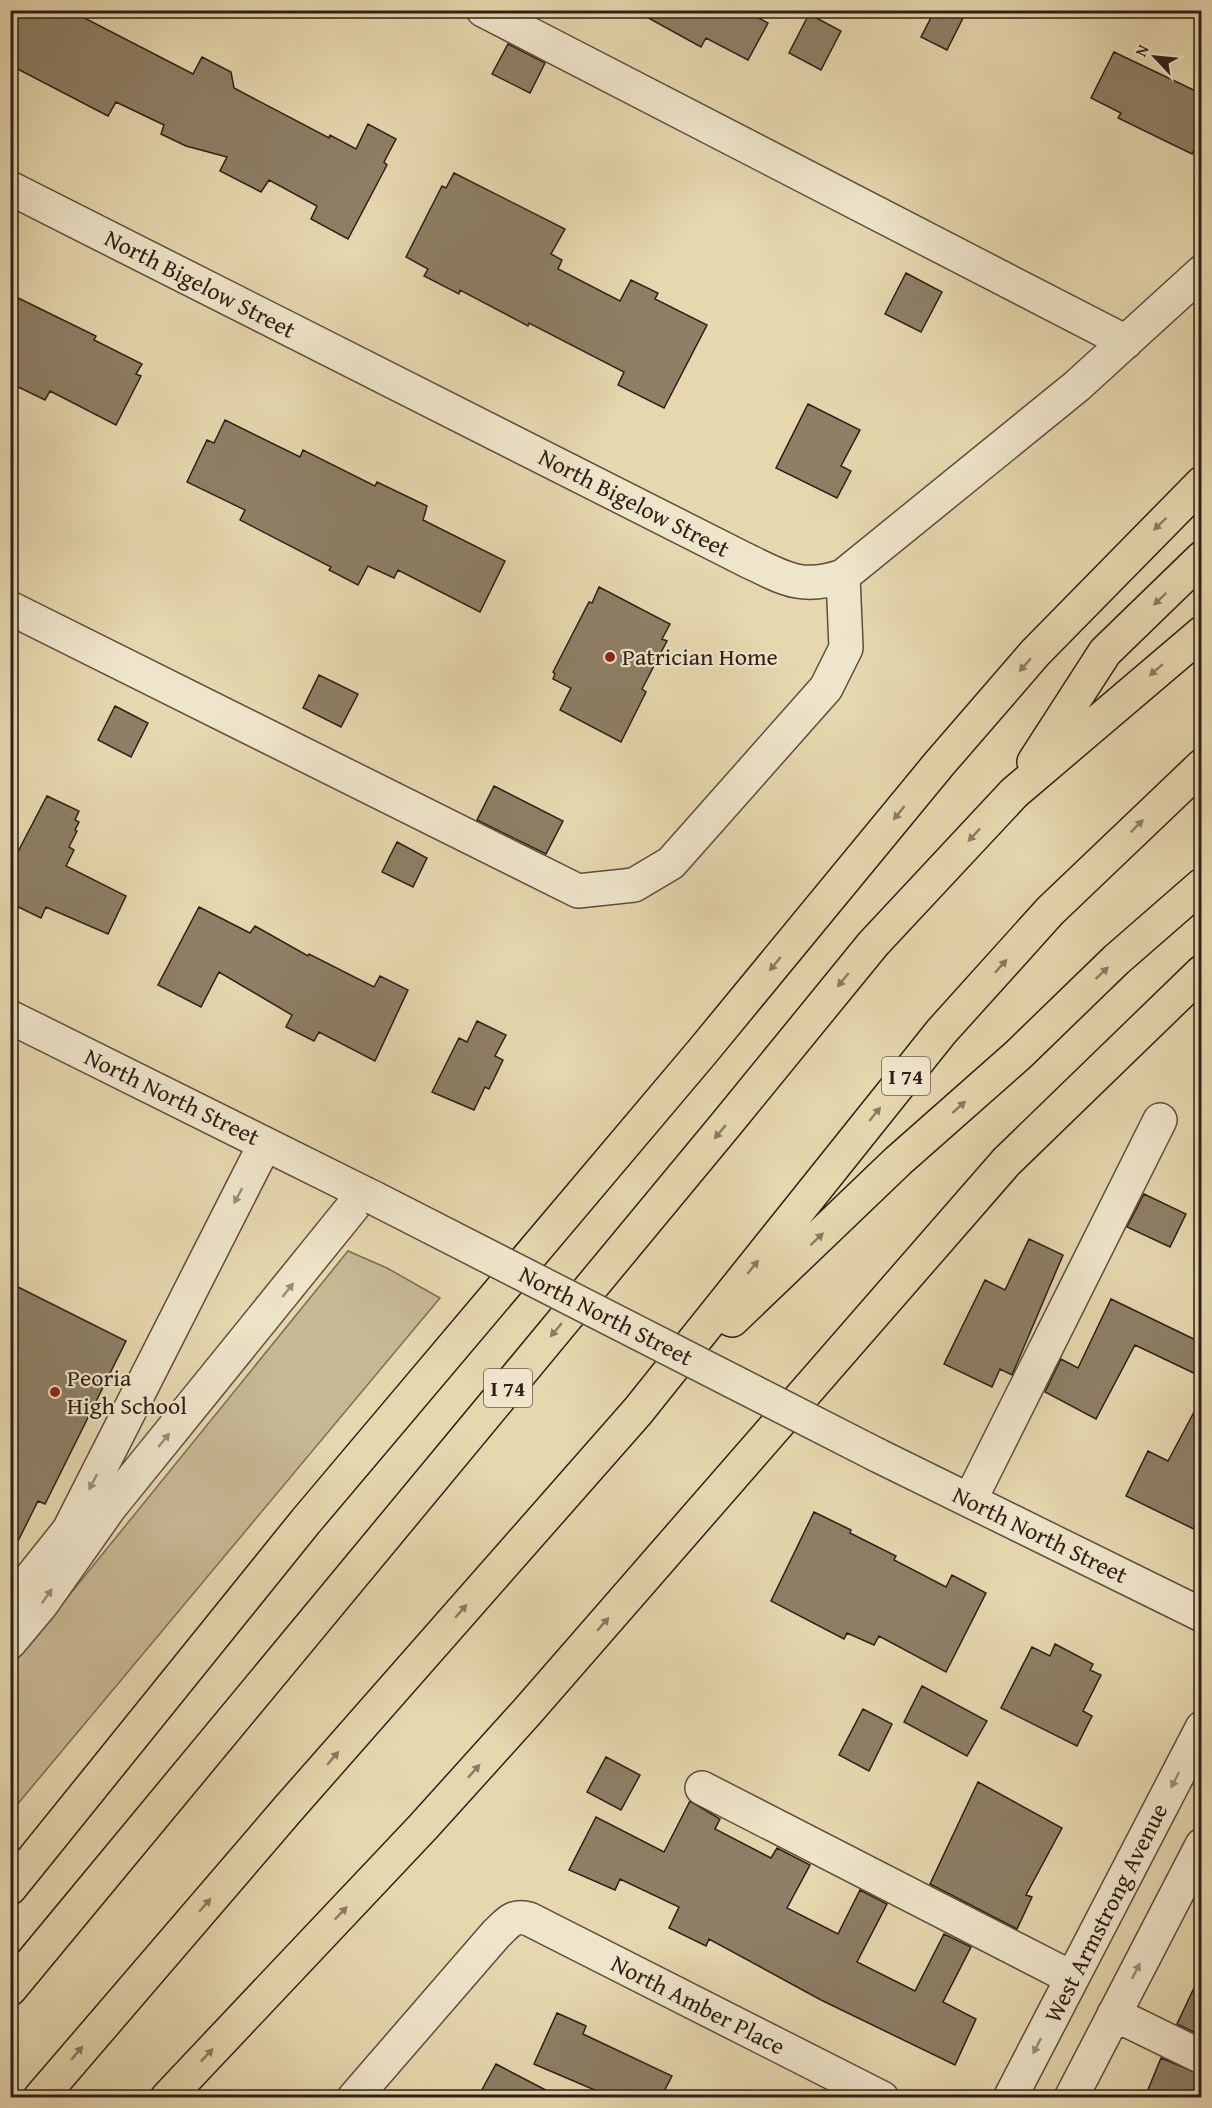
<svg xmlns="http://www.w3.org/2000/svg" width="1212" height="2108" viewBox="0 0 1212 2108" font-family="'Gentium Book Plus',serif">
	<rect width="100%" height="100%" fill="#e6d7ae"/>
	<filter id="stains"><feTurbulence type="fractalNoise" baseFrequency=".00333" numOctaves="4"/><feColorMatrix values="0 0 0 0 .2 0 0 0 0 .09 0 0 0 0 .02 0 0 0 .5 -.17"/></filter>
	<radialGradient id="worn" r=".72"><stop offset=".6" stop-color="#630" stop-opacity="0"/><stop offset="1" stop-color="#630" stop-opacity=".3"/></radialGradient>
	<!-- green -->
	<path fill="#c7b894" stroke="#7b6c56" stroke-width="1.5" d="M348 1251 387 1268 440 1298 11 1812V1667Z"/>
	<!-- building -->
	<path fill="#8e7f66" stroke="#2f1f17" stroke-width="1.5" d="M10 10H69L193 74 202 57 231 72 234 88 329 138 330 135 356 149 368 124 396 139 384 162 387 165 348 239 311 219 317 206 269 180 261 192 220 171 227 157 186 146 161 134 164 125 116 102 108 116 10 65Z
		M634 10H744L768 23 748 60 706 38 701 47Z
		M935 10H967L947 50 921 37Z
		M809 14 841 31 821 70 789 53Z
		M508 44 545 63 530 93 492 74Z
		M1114 52 1202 94V135L1192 154 1118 118 1121 113 1091 98Z
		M454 173 565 229 551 254 562 260 558 269 620 301 631 280 658 293 655 299 707 325 664 408 618 385 624 372 529 323 528 326 460 290 459 294 424 276 428 269 406 257 442 186 446 188Z
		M906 273 942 292 921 332 885 314Z
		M10 294 96 336 94 340 142 364 136 374 141 376 116 425 50 391 45 400 10 383Z
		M808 404 860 430 841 466 851 471 837 498 776 468Z
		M225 420 300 457 303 450 375 486 377 482 427 506 423 520 505 561 480 612 398 570 394 578 368 566 358 585 329 570 331 567 240 520 245 510 187 482 207 440 214 443Z
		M599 587 670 624 662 639 667 641 642 689 646 692 621 742 560 710 571 688 553 679 555 674 553 672 589 602 592 603Z
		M319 675 358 694 341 727 303 708Z
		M115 706 148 723 131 757 98 740Z
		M494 786 563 821 546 854 477 820Z
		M47 796 79 811 75 820 79 822 75 830 77 831 69 847 74 850 66 866 126 896 108 934 46 907 41 918 10 903V867Z
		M397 842 427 858 413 887 382 872Z
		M199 907 250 933 255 926 308 956 309 954 374 987 380 976 408 990 375 1061 319 1032 314 1041 286 1027 292 1015 219 972 201 1007 158 985Z
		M477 1021 506 1035 495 1056 503 1060 489 1089 485 1087 474 1110 432 1092 459 1038 467 1042Z
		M1144 1194 1186 1214 1170 1247 1127 1227Z
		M1029 1239 1063 1255 1012 1375 1000 1369 992 1387 944 1364 985 1280 1005 1290Z
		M10 1283 126 1341 45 1504 38 1501 10 1557Z
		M1111 1299 1202 1343V1377L1135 1345 1096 1419 1045 1392 1061 1359 1078 1368Z
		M1202 1397V1533L1126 1496 1148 1451 1168 1461Z
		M814 1512 851 1530 850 1533 896 1556 894 1560 946 1587 952 1575 986 1593 946 1672 879 1636 874 1645 847 1633 844 1639 771 1601Z
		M1055 1644 1093 1664 1090 1670 1101 1675 1083 1711 1092 1716 1077 1746 1001 1708 1032 1647 1050 1656Z
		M922 1686 987 1721 967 1756 904 1722Z
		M863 1709 892 1724 869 1771 839 1755Z
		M606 1757 640 1775 621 1810 587 1792Z
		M978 1782 1062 1828 1026 1895 1032 1897 1017 1929 930 1884Z
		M690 1801 720 1819 715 1829 771 1858 777 1848 810 1865 787 1908 838 1934 860 1890 887 1904 857 1962 915 1991 944 1934 971 1947 943 2002 976 2019 955 2065 821 2000 709 1939 706 1946 669 1928 679 1907 620 1879 615 1890 569 1870 596 1817 664 1852Z
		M1202 1971V2036L1177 2024Z
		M557 2013 586 2026 583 2034 672 2076 661 2097H611L534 2064Z
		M1161 2058 1202 2075V2097H1145Z
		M496 2064 559 2097H478Z"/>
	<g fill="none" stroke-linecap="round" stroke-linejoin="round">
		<!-- minor casing -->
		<g stroke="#5d4d3d" stroke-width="36">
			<path id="minor" d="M483 10 1126 342
				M10 188 744 559C782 577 800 591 843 576L1077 386 1202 272
				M10 608 578 891 634 885 671 863 826 688 846 648 843 576
				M10 1017 374 1198
				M877 1455 1202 1615
				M970 1500 1160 1120
				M10 1604 69 1530 265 1144
				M10 1642 41 1605 110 1507 364 1193
				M702 1788 1072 1978
				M1114 2014 1202 2057
				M354 2098 496 1934C507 1924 512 1914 529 1919L882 2098
				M1010 2098 1202 1728
				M1071 2098 1202 1845"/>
		</g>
		<!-- highway casing -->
		<g stroke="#2f1f17" stroke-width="36">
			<path id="highway" d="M1034 762 1105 652 1202 558
				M732 1320 898 1161 1018 1055 1116 960 1202 885
				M10 1888 306 1521 702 1052 939 764 1035 653 1202 483
				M10 1989 727 1123 873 944 1014 793 1202 633
				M40 2098 288 1809 638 1411 941 1032 1050 911 1202 766
				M167 2098 423 1827 526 1713 1006 1162 1202 972"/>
		</g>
		<!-- minor -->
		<use href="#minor" stroke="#efe5ca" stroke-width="33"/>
		<!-- highway -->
		<use href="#highway" stroke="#e6d7ae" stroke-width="33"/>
		<!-- minor-bridge casing -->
		<g stroke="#5d4d3d" stroke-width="36" stroke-linecap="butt">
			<path id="minor-bridge" d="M374 1198 877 1455"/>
		</g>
		<!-- minor-bridge -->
		<use href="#minor-bridge" stroke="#efe5ca" stroke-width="33"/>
	</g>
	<!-- one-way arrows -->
	<defs><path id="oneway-solid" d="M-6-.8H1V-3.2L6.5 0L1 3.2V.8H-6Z" transform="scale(1.5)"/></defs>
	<g fill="#8a7b62">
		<use href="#oneway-solid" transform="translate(1160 524) rotate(136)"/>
		<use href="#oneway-solid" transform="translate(1160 599) rotate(136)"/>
		<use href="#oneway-solid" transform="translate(1025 665) rotate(131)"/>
		<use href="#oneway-solid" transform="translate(1156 670) rotate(139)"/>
		<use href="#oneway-solid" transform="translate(899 813) rotate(129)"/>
		<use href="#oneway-solid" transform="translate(1137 826) rotate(-45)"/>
		<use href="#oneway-solid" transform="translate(974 835) rotate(133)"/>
		<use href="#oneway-solid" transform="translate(775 964) rotate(129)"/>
		<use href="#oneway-solid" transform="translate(1001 966) rotate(-48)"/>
		<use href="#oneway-solid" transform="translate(1102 973) rotate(-43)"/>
		<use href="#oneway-solid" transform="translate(843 980) rotate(129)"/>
		<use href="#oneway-solid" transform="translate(959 1107) rotate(-42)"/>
		<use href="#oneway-solid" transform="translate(875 1114) rotate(-51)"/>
		<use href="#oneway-solid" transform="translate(720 1132) rotate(130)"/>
		<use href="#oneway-solid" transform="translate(817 1239) rotate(-44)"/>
		<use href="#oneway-solid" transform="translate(753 1267) rotate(-51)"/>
		<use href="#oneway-solid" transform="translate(556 1330) rotate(130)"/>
		<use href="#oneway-solid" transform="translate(461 1611) rotate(-49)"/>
		<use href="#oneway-solid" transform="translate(603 1624) rotate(-49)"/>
		<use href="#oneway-solid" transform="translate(333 1758) rotate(-49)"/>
		<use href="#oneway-solid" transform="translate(474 1771) rotate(-48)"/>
		<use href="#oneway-solid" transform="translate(205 1905) rotate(-49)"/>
		<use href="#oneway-solid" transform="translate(341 1913) rotate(-46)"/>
		<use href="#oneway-solid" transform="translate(77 2053) rotate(-50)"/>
		<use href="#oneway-solid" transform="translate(207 2055) rotate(-47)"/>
	</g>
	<g fill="#998c79">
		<use href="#oneway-solid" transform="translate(238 1196) rotate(118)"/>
		<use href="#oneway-solid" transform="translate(288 1290) rotate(-52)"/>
		<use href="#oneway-solid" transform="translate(164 1440) rotate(-51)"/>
		<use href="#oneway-solid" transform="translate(93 1482) rotate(117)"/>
		<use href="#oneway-solid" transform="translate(47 1596) rotate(-55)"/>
		<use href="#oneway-solid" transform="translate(1175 1780) rotate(117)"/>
		<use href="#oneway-solid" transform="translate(1136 1971) rotate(-63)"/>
		<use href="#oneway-solid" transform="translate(1037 2046) rotate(117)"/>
	</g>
	<!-- markers -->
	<g fill="#8f2418" stroke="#efe5ca" stroke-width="2">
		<circle cx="610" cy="657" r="6"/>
		<circle cx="55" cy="1392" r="6"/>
	</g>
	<g text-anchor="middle" stroke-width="4.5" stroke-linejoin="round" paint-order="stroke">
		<!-- shield labels -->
		<g fill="#efe5ca" stroke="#695a4d" stroke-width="1.5">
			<rect x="882" y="1057" width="48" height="38" rx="4.5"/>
			<rect x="484" y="1369" width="48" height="38" rx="4.5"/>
		</g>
		<g font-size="22" font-weight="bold" fill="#2f1f17">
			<text x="906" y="1084">I 74</text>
			<text x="508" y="1396">I 74</text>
		</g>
		<!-- street labels -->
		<g font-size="24" fill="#2f1f17" stroke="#efe5ca">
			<text transform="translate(200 284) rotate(27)" y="8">North Bigelow Street</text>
			<text transform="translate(634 503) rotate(27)" y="8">North Bigelow Street</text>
			<text transform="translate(172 1097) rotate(26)" y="8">North North Street</text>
			<text transform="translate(606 1316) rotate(27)" y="8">North North Street</text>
			<text transform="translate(1040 1535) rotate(26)" y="8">North North Street</text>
			<text transform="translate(1106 1913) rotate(-63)" y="8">West Armstrong Avenue</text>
			<text transform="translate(698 2005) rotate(27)" y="8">North Amber Place</text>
		</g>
		<!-- poi labels -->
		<g font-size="24" fill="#2f1f17" stroke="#efe5ca" text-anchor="start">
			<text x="622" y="665">Patrician Home</text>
			<text x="67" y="1386">Peoria<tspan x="67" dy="28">High School</tspan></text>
		</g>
	</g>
	<!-- margin -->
	<rect width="1212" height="2108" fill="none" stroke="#e6d7ae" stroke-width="36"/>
	<rect x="12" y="12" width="1188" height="2084" fill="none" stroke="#2f1f17" stroke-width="3"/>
	<rect x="18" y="18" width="1176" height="2072" fill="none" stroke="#2f1f17" stroke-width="1.5"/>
	<!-- north arrow -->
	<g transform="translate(1155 57) rotate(296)" stroke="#efe5ca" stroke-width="4.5" paint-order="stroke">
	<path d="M0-4.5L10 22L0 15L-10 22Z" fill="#2f1f17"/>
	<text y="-9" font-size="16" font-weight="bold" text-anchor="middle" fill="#2f1f17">N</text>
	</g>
	<rect width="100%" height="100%" filter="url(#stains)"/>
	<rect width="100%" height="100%" fill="url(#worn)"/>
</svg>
